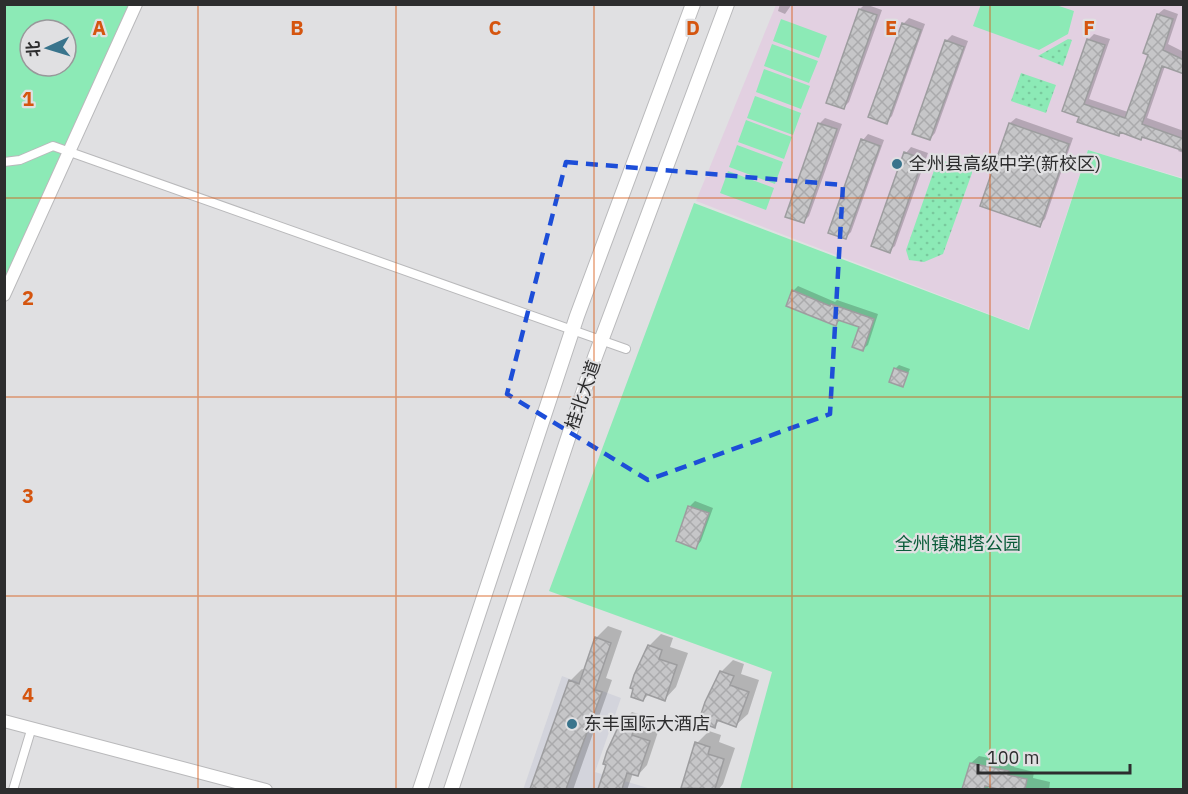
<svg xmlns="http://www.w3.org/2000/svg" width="1188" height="794" viewBox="0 0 1188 794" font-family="'IBM Plex Sans','Noto Sans SC',sans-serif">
	<defs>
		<pattern id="grass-dots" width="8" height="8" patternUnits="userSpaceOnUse" patternTransform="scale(1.5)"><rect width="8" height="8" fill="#8ceab6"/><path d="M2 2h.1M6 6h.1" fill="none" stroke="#79c99d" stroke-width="1.8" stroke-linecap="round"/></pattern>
		<pattern id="building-cross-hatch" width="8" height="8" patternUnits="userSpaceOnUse" patternTransform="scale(1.5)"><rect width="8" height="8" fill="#c6c6c8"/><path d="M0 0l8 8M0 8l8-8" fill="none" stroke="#aaaaac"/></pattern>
	</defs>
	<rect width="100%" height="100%" fill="#e0e0e2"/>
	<!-- built -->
	<path fill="#d3d4dc" d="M562 676 621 698 595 772 651 789 523 790Z"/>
	<!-- education -->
	<path fill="#e2d0e1" d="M776 5H1183V178L1088 150 1028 329 696 201Z"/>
	<!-- grass -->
	<path fill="url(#grass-dots)" d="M1068 39 1072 40 1063 66 1038 56Z
		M1021 73 1056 85 1046 113 1011 101Z
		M938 159 972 170V173L943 254 924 262 909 260 906 250Z"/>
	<!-- green -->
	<path fill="#8ceab6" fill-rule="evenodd" d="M981 4 1056 5 1074 11 1068 34 1039 50 973 26Z
		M5 5H136L5 295ZM30 30H66V66H30Z
		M781 19 827 36 819 58 773 41Z
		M772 44 818 61 809 83 764 66Z
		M764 69 810 86 801 109 756 92Z
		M755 96 801 113 793 135 747 118Z
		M746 120 792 137 784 159 738 142Z
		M737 145 783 162 775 184 729 167Z
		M1088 150 1183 179V789H740L772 672 549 591 694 203 1029 330Z
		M728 171 774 188 766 210 720 193Z"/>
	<!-- shadow -->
	<path fill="#0003" d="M780 4H792L785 14 778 11Z
		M865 4 882 10 849 102 843 108 860 9Z
		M1164 9 1178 14 1168 44 1184 52V72L1165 66 1147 118 1184 131V153L1178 151 1180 148 1144 136 1141 138 1122 131 1118 135 1079 121 1088 40 1094 34 1110 39 1089 99 1128 112 1150 54 1158 14Z
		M909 18 925 24 892 116 886 122 903 24Z
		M952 35 968 41 935 133 930 139 946 41Z
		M825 118 842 124 809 216 803 222 787 216 820 123Z
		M1016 118 1073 138 1045 219 1039 225 1010 123Z
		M868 134 884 140 851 232 845 238 863 140Z
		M911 147 928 153 895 246 889 251 906 153Z
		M798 286 835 302 837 300 878 314 868 345 863 349 861 326 841 319 836 324 793 291Z
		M899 365 910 369 903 385 895 369Z
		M695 501 713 508 701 541 696 547 689 507Z
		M608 626 622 631 606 678 612 680 573 790H531L570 681 582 669 585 670 596 638Z
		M661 634 673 638 670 647 688 653 676 687 665 699 649 694 643 700 649 646Z
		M733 660 744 664 741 674 759 680 748 714 736 725 720 720 714 726 721 672Z
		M632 712 644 716 640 725 658 732 647 765 638 775 633 773 627 790H600L622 722Z
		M709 731 721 735 719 742 735 748 723 784 718 790H691L683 787 697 743Z
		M979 756 1015 763 1014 767 1034 772 1033 778 1050 782 1049 790H1004L989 786 987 790H963L971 763Z"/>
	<!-- building -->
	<path fill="url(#building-cross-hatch)" stroke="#9d9d9f" stroke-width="1.5" d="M859 9 877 15 844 109 826 103Z
		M1157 14 1173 19 1163 50 1184 60V74L1162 66 1142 124 1184 139V151L1142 137 1141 140 1120 132 1119 136 1077 122 1079 117 1062 111 1087 39 1105 45 1084 104 1125 118 1148 55 1143 53Z
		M902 23 921 30 887 124 868 117Z
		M945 40 964 47 930 140 912 134Z
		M818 123 837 129 804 223 785 217Z
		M1009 123 1069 144 1040 227 980 206Z
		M861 139 880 146 846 239 828 233Z
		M904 152 923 159 890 253 871 246Z
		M792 290 830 306 831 304 874 319 863 351 852 347 859 327 838 320 836 326 786 306Z
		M894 368 908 373 903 387 889 382Z
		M688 506 709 513 696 549 676 541Z
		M595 637 611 643 595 690 602 692 566 789H530L569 680 579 684Z
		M648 645 662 650 659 659 677 665 665 701 646 694 643 701 631 697 633 689 630 688 634 675Z
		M720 671 734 676 730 685 749 692 736 727 717 720 715 728 702 723 705 716 701 714 705 702Z
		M621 721 635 726 632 735 650 741 638 776 627 773 622 789H598L606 765 603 764 607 751Z
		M695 742 710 747 708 754 724 759 715 789 681 788Z
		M970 763 1009 771 1008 775 1027 779 1025 789H998L985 786 984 789H962Z"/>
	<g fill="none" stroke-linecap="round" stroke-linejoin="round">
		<!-- minor casing -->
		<g stroke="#b9b9bb" stroke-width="10">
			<path id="minor" d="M4 162 20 160 53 146 626 349
				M13 790 32 727"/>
		</g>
		<!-- secondary casing -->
		<g stroke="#b9b9bb" stroke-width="14">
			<path id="secondary" d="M4 295 136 4
				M4 721 266 790"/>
		</g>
		<!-- primary casing -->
		<g stroke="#b9b9bb" stroke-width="16">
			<path id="primary" d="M420 790 577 316 693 4
				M451 790 595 357 727 4"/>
		</g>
		<!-- minor -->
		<use href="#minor" stroke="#fff" stroke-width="8"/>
		<!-- secondary -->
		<use href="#secondary" stroke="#fff" stroke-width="12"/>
		<!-- primary -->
		<use href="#primary" stroke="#fff" stroke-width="14"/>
	</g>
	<!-- marked area -->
	<path fill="none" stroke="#1d4ed8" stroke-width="4.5" stroke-dasharray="12 8" stroke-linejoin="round" d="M566 162 843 185 830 414 648 480 507 394Z"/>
	<!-- grid -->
	<path fill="none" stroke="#d5550f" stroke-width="1.5" stroke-opacity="0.55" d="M198 4V790M396 4V790M594 4V790M792 4V790M990 4V790M4 198H1184M4 397H1184M4 596H1184"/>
	<!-- markers -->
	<g fill="#39748c" stroke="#e0e0e2" stroke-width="2">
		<circle cx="897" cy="164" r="6"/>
		<circle cx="572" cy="724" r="6"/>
	</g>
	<g text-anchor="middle" stroke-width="4.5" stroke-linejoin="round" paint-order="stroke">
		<!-- poi labels -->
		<g font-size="18" fill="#2d2d2e" stroke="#e0e0e2" text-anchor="start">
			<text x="909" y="170">全州县高级中学(新校区)</text>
			<text x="584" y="730">东丰国际大酒店</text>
		</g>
		<!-- street labels -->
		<g font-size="18" fill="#2d2d2e" stroke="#e0e0e2">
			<text transform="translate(583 395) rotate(-71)" y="6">桂北大道</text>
		</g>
		<!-- park labels -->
		<g font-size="18" fill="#0b5c3a" stroke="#e0e0e2">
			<text x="958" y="550">全州镇湘塔公园</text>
		</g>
	</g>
	<g font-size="20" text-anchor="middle" font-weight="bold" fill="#d5550f" stroke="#e0e0e2" stroke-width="4.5" stroke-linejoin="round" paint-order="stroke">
		<text x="99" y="35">A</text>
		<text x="297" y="35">B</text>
		<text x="495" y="35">C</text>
		<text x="693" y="35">D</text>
		<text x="891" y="35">E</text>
		<text x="1089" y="35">F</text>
		<text x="28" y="106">1</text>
		<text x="28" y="305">2</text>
		<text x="28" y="503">3</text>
		<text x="28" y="702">4</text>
	</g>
	<!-- border -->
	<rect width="1188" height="794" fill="none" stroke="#2d2d2e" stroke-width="12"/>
	<!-- north arrow -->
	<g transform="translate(48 48) rotate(266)"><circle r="28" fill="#e0e0e2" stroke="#98989a" stroke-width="1.5"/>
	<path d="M0-4.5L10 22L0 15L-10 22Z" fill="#39748c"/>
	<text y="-9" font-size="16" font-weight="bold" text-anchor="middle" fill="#2d2d2e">北</text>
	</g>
	<!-- scale -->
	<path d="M978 764v9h152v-9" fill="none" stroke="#2d2d2e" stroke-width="3"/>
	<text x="987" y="764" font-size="18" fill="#2d2d2e" stroke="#e0e0e2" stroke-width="4.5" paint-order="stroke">100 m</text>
</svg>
